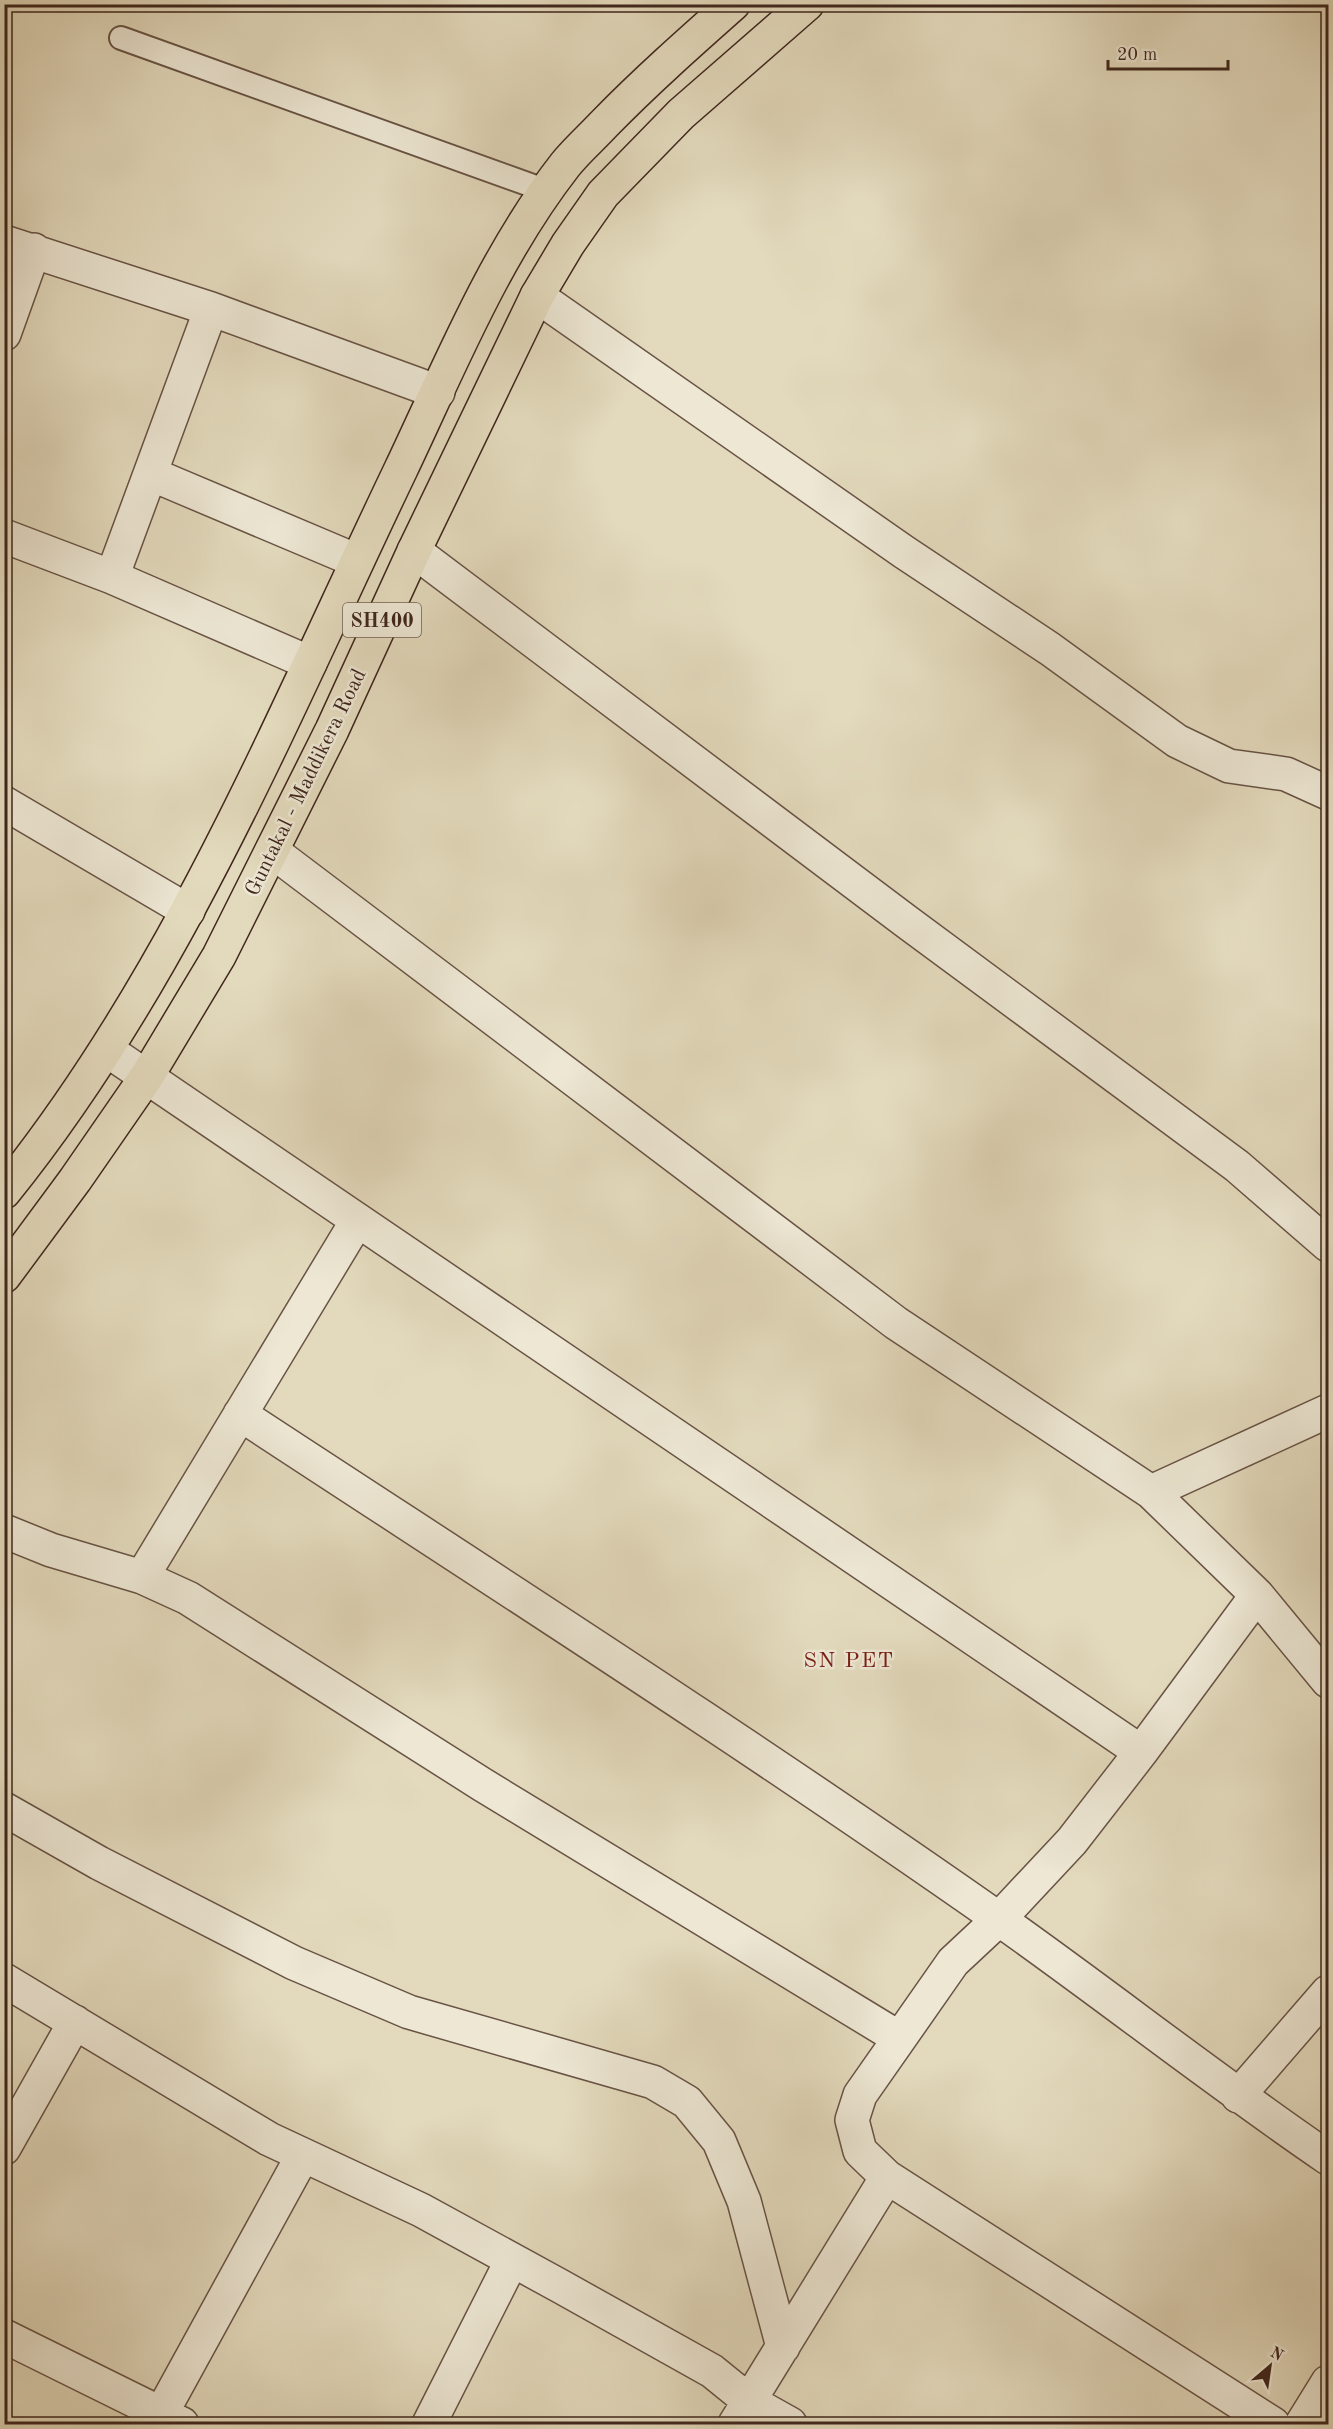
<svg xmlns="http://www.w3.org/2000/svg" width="1333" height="2429" viewBox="0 0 1333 2429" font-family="'Old Standard TT',serif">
	<rect width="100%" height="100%" fill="#e3dabd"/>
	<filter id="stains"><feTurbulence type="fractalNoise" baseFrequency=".00333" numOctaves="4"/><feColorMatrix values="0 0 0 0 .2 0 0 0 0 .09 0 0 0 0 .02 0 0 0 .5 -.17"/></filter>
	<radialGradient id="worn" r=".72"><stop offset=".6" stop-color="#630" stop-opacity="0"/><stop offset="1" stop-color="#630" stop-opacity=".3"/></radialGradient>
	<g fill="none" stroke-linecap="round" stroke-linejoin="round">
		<!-- service casing -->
		<g stroke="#685345" stroke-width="26">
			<path id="service" d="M121 38 547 191"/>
		</g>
		<!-- minor casing -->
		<g stroke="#685345" stroke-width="36">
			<path id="minor" d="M4 242 211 309 438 392
				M537 296 904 552 1050 649 1177 741 1229 766 1286 774 1328 793
				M4 334 34 250
				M151 474 357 561
				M4 536 112 577 310 663
				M414 551 907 922 1237 1166 1328 1245
				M112 577 211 309
				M4 803 188 911
				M272 851 896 1323 1151 1492 1257 1595 1328 1681
				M107 1050 1141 1752
				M240 1414C493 1580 748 1743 996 1917 1108 1996 1215 2081 1328 2158
				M1151 1492 1328 1411
				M4 1531 51 1550 142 1577 188 1598 483 1785 899 2038
				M142 1577 357 1221
				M1257 1595 1141 1752 1072 1841 999 1919 953 1962 860 2095 852 2120 860 2151 887 2177 1273 2424
				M4 1809 99 1863 294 1963 409 2012 653 2082 687 2102 719 2141 744 2201 783 2347
				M4 1980 269 2139 421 2210 560 2286 712 2371 749 2401 790 2424
				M1238 2096 1328 1992
				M4 2148 75 2022
				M4 2336 182 2424
				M161 2414 303 2155
				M429 2424 512 2260
				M735 2424 887 2177
				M1302 2424 1328 2382"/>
		</g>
		<!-- primary casing -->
		<g stroke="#3f261d" stroke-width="36">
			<path id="primary" d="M4 1192C178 976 282 717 401 469 450 366 494 256 565 165 576 151 591 138 604 124 645 82 689 43 733 4
				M4 1276 75 1180 147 1076 219 956 332 730 414 551 537 296 568 244 603 194 681 114 807 4"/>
		</g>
		<!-- service -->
		<use href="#service" stroke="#ede7d4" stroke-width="22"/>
		<!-- minor -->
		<use href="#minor" stroke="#ede7d4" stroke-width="33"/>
		<!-- primary -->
		<use href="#primary" stroke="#e3dabd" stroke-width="33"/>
	</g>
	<g text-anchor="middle" stroke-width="5" stroke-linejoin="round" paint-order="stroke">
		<!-- shield labels -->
		<rect fill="#ede7d4" stroke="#736054" stroke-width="1.5" x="343" y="603" width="78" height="34" rx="4.5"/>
		<g font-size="20" font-weight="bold" fill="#3f261d">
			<text x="382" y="627">SH400</text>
		</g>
		<!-- street labels -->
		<g font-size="21" fill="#3f261d" stroke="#ede7d4">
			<text transform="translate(305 782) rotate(-64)" y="7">Guntakal - Maddikera Road</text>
		</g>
		<!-- neighbourhood labels -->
		<g font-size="22" letter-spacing="1.5" fill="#7a1f14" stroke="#ede7d4">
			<text x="849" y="1667">SN PET</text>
		</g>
	</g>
	<!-- margin -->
	<rect width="1333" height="2429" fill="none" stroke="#e3dabd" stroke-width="24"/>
	<rect x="6" y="6" width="1321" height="2417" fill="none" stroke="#3f261d" stroke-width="3"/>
	<rect x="12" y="12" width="1309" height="2405" fill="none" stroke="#3f261d" stroke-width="1.5"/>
	<!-- north arrow -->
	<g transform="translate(1270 2366) rotate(29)" stroke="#ede7d4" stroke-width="4.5" paint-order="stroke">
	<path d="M0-4.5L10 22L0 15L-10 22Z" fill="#3f261d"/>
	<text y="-9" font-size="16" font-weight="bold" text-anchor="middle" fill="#3f261d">N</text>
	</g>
	<!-- scale -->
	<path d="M1108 60v9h120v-9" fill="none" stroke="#3f261d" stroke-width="3"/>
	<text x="1117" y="60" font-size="18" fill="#3f261d" stroke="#ede7d4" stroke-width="4.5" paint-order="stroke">20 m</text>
	<rect width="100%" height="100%" filter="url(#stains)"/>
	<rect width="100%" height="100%" fill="url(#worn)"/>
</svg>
